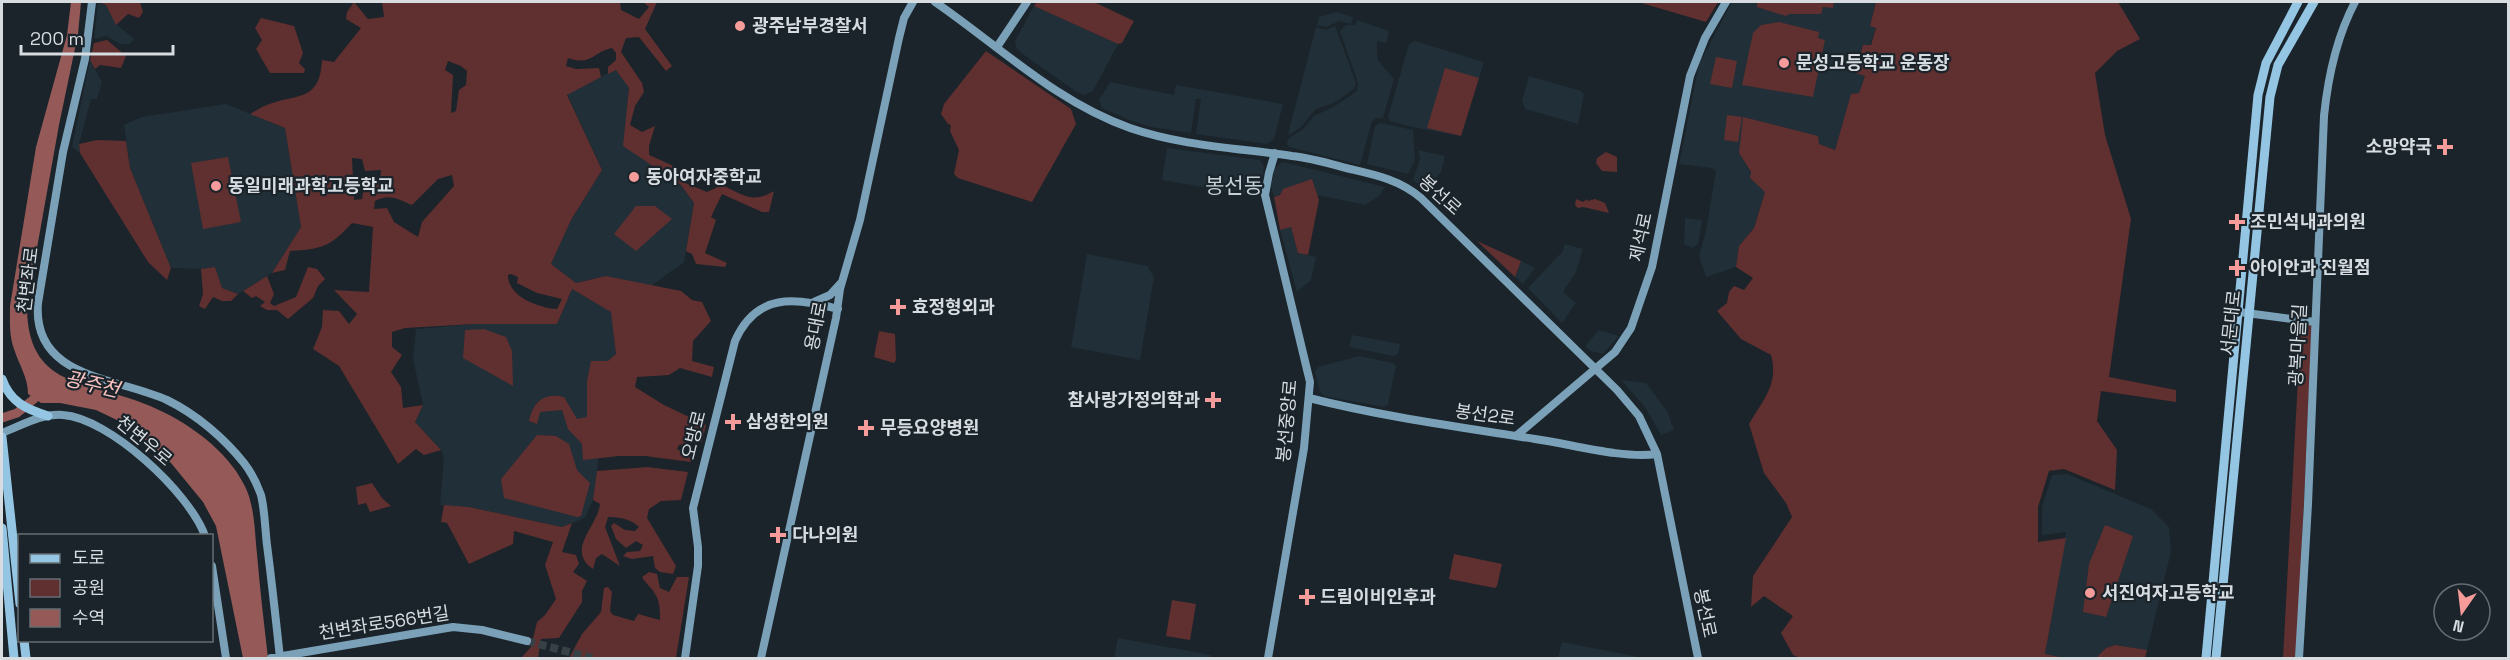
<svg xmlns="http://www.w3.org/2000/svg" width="2510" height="660" viewBox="0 0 2510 660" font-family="'Space Grotesk','Noto Sans KR',sans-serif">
	<rect width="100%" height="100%" fill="#1a242a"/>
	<!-- built -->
	<path fill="#202f38" d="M1732 2H1876L1870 26 1876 27 1870 45 1856 73 1865 76 1859 93 1851 95 1835 150 1818 144 1739 153 1751 173V178L1765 191 1754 228 1739 246 1736 267 1706 277 1699 256 1706 231 1716 171 1712 168 1679 164 1699 64Z
		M98 3 106 5 117 25 134 39 130 44H120L106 36 94 39Z
		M1034 6 1118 44 1093 91 1084 95 1075 91 1020 52 1016 47 1015 41Z
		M1337 12 1353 17 1351 24 1340 21 1326 27 1317 25 1319 17Z
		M1357 20 1389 31 1386 43 1377 41V59L1394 79 1383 118H1376L1372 121 1360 165 1289 147 1287 144 1288 139 1303 129 1314 116 1335 106 1357 91 1358 83 1340 31 1346 25H1355Z
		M1335 26 1356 83 1354 89 1334 103 1316 109 1301 127 1291 134H1288L1316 27 1326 30Z
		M1415 41 1484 62 1461 136 1412 127 1390 121 1388 117 1409 44Z
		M90 60 102 82 97 99H91L79 144 80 153 72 147Z
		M616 69 629 88 624 146 681 185 694 203 684 262 651 286 606 276 576 283 551 264 571 220 602 170 567 94Z
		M1529 76 1581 91 1584 94 1578 124 1525 109 1522 101Z
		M1110 82 1174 95 1176 85 1283 104 1274 139 1267 144 1196 134 1201 99H1196L1191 133 1151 127 1132 121 1102 108 1099 100Z
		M226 104 285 128 301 227 272 273 238 294 222 288 215 267 201 269 171 268 130 168 124 125 142 117Z
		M1381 123 1413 130 1415 160 1408 174 1367 164 1375 126Z
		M1167 148 1260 160 1264 167 1261 191 1244 194 1162 180Z
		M1418 150 1445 156 1441 172 1426 190 1413 180 1420 159Z
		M1283 162 1385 187 1379 196 1365 205 1317 195 1312 179 1274 197 1271 186 1275 167Z
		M1685 218 1702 220 1698 244 1693 248 1684 244Z
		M1291 226 1298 253 1316 257 1311 280 1297 292 1280 230Z
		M1565 244 1583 249 1576 272 1563 292 1576 303 1562 323 1528 288 1563 251Z
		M1087 254 1147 266 1154 277 1140 360 1071 347Z
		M1521 261 1535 268 1523 284 1515 277Z
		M572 289 612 312 616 355 598 459 595 495 585 518 562 527 469 507 440 505 444 460 441 450 415 422 423 405 413 359 416 329 474 324H557Z
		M1599 330 1619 336 1603 354 1591 351 1585 346Z
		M1352 335 1400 344 1398 354 1393 356 1349 347Z
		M1359 356 1393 363 1396 366 1388 404 1384 407 1324 396 1320 392 1315 372 1318 367Z
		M1621 380 1646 383 1667 411 1674 430 1661 435 1645 407Z
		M2067 474 2151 509 2169 527 2171 552 2147 650 2115 645 2106 648 2096 658H2064L2045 655 2066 532 2042 535V507L2052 475Z
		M1118 638 1211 655 1210 658H1114Z
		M1562 642 1639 657 1638 658H1558Z"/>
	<!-- green -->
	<path fill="#602f2f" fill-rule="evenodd" d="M98 2H140L143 12 139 18 128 14 116 25 106 5Z
		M354 2 368 19 384 17 382 2H620L621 10 639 19 649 7 643 2H657L645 29 672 66 666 71 639 37 626 38 621 52 642 83 644 92 635 106 630 125 642 132 655 126 649 146V155L678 168 683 182 707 192 722 185C744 195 752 204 774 191L769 212H762L722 194 711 217 716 220 705 253 727 263 725 267 696 264 692 254 686 251 694 203 681 185 623 146 629 88 616 70 608 74V67L616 60V53L612 48C591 53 592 66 568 58L566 66 576 69 599 68 601 77 567 95 602 170 571 220 551 264 576 283 606 276 681 291 692 300 702 302 711 321 693 341 692 361 714 367 712 377 680 368 669 375 637 377 635 387 664 405 706 425 702 442 679 445 677 449 692 459 691 462 645 456H619L583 460 582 444 568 429 562 410 540 412 537 424 529 421C533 402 544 392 564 397L577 419 587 417V381L591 361H608L616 354 611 312 572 289 557 324H474L405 328 392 332V347L402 355 391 372 401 387 403 408 423 405 415 422 441 450 424 455 416 449 398 464 339 366 313 349 322 327 323 310 339 311 349 324 357 314 334 290 369 292 373 227 352 223C330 247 322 249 290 251L285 270 272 273 301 227 285 128 250 114C256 111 261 107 267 105 296 93 320 103 322 60L334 62 361 28 346 19 347 12ZM448 61 461 66 467 71 466 85 459 90 456 111 451 113 453 75 445 70ZM352 158 362 159 365 171 381 170 380 182H365L362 199 354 200ZM452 175 454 186 422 222 418 237 394 222 387 208 374 209 375 201C390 193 398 199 412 205L438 179ZM511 274 518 277 517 283 537 293 562 299 557 309C539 308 508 297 508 275Z
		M1037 2H1094L1134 21 1122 43 1118 44 1034 6Z
		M1638 2H1718L1706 22Z
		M1757 2H1834L1833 8 1823 7 1821 14H1789L1786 16 1757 7Z
		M1876 2H2118L2140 39 2117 51 2095 73 2105 135 2131 219 2109 377 2176 390V402L2101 391 2097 421 2117 450 2115 490 2064 469 2049 471 2038 507V542L2066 538 2045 654 2064 658H1800L1793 655 1781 633 1793 616 1764 596 1751 607 1753 576 1792 517 1786 503 1764 473 1749 424C1763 400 1779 384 1771 355L1741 339 1717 311 1727 303 1729 292 1734 286 1744 290 1753 278 1736 267 1739 246 1754 228 1765 192 1750 178 1751 172 1739 153 1743 117 1818 136 1819 144 1835 150 1851 94 1859 93 1865 76 1855 73 1863 45H1871L1876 28 1870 26Z
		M261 18 294 26 303 53 299 63 305 69 304 73H270L256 49 262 40 255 28Z
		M1779 22 1819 32 1818 38 1825 40 1813 97 1742 85 1753 33 1761 25Z
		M107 40 126 56 121 68 100 65 95 69 90 60 94 43Z
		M986 51 1071 109 1076 124 1032 202 958 178 954 174 959 150 950 131 951 125 948 124 941 114 944 104Z
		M1716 57 1737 61 1732 88 1710 84Z
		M1445 68 1479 78 1461 136 1427 128Z
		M1727 115 1742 117 1738 142 1724 140Z
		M97 140 126 141 130 168 171 268 167 280 148 262 80 153 79 144Z
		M1606 152 1617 157V172L1602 171 1596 163 1597 158Z
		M228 157 241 222 203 229 191 163Z
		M1312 179 1319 200 1308 255 1298 253 1291 227 1280 230 1274 197 1280 195 1283 189Z
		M1576 199 1583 202 1587 199 1588 201 1595 199 1605 203 1609 213 1583 207 1578 208 1575 205Z
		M636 206H655L672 219 636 251 614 234Z
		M1477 241 1521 261 1515 277Z
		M215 267 222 288 238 294 231 301H222L213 297 205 309 199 306 203 294 201 269Z
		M308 267 317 269 325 279 318 286 313 298 288 319 277 310H267L260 306 265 302 256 296 252 298 243 291 267 276 274 294 270 303 274 306 296 297Z
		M2301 322 2312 324 2297 658H2283Z
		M484 329 506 337 512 351 513 386 463 358 465 330Z
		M879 331 895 334 896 360 894 363 874 357Z
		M537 435 556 436 569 444 577 470 590 483 581 516 577 517 504 498 501 479Z
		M647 467 688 472 681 500 661 501 649 509 647 518 676 566 673 574 660 572 655 568 653 556 632 559 623 556 627 552 640 551 643 545 636 541 626 548 616 539 611 526 614 523 625 530 635 531 639 527C631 519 619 517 608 517L605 527 620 566 602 554 596 558 593 569C565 550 598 526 600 504L593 500 597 471Z
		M372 483 382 498 391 506 370 512 366 503 358 505 356 487Z
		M444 505 469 507 562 527 572 523 562 552 576 555 579 564 573 572 587 581 582 591V602L559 638 541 639 538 658H521L531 647 537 622 545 615 556 599 545 565 553 542 514 531 513 544 469 564 447 523 441 522Z
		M2105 525 2133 536 2106 617 2083 612 2089 564Z
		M1454 554 1502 564 1497 586 1495 588 1449 579Z
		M649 572 657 574 660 588 669 592 677 577H689L676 658H569L582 634 601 612 604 588 608 587 612 592 610 611 613 615 634 621 638 614 660 620C660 611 660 601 655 594 652 588 646 584 642 577Z
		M1172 600 1196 604 1190 640 1166 636Z
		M2115 645 2147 650 2145 658H2096L2106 648Z"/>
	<!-- water -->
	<path fill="#955958" d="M71 2H81L78 34 59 125 27 304C26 389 86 380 145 404 179 417 215 441 236 471 241 479 248 490 250 500 255 517 255 536 257 554 260 589 264 624 268 658H243L216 526 203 502 171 463 121 422 96 410 60 403H41L28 394C28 377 19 365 14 349 9 335 10 321 10 306L36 147 67 35Z"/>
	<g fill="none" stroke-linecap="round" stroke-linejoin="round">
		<!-- river -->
		<path stroke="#955958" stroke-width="9" d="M2 418 17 413 40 394 45 393"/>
		<!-- secondary-tunnel -->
		<path stroke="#364045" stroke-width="8" stroke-dasharray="8 4" stroke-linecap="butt" d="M527 641 592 658"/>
		<!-- secondary -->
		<path stroke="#7ba1b9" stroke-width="8" d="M92 2 85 59 63 152 38 303C32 379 117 377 167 400 196 414 224 438 244 463 251 472 257 484 261 495 265 511 265 529 267 545 272 583 276 621 280 658
			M935 2C999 46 1056 102 1130 128 1182 146 1238 148 1292 156 1312 158 1331 164 1350 169 1376 175 1400 180 1421 198L1617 390 1639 416 1657 454 1698 658
			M997 47 1027 2
			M814 302 830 295 841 283
			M2239 312 2315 322
			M1309 398C1384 417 1459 427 1535 439 1571 444 1622 459 1657 454
			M2 433C21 426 41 413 63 415 109 418 190 493 205 536
			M1516 436 1615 352 1631 328 1652 267 1690 76 1705 38 1726 2
			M212 566 226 658
			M271 658 453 627 482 630 527 641
			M685 658 698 566V547L693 508 735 341C756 293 795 297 838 309
			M761 658 836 318 840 289 860 220 899 38 904 18 913 2
			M1268 658 1304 448 1310 382 1265 195 1269 173 1275 153
			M2299 658 2308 504 2324 116C2328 77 2337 36 2355 2"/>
		<!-- primary -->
		<path stroke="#94c5e3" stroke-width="9" d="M2 379C10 402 26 409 48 416
			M2 437 20 604
			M2 528 14 658
			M24 640 26 658
			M2206 658 2258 95 2266 63 2298 2
			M2216 658 2270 97 2278 65 2314 2"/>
	</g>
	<!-- markers -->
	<g fill="#f59b99" stroke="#1a242a" stroke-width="2">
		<circle cx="740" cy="26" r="6"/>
		<circle cx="1784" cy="63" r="6"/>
		<path d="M2442 138h6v6h6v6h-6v6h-6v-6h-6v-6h6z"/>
		<circle cx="634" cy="177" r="6"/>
		<circle cx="216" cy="186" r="6"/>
		<path d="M2234 213h6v6h6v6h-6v6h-6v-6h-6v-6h6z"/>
		<path d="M2234 259h6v6h6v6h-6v6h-6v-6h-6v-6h6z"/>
		<path d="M895 298h6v6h6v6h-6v6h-6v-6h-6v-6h6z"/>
		<path d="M1210 391h6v6h6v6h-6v6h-6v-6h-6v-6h6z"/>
		<path d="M730 413h6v6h6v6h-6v6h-6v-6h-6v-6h6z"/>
		<path d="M863 419h6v6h6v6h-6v6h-6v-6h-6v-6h6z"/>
		<path d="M775 526h6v6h6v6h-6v6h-6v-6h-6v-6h6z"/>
		<circle cx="2090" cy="593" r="6"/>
		<path d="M1304 588h6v6h6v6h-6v6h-6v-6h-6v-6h6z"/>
	</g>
	<g text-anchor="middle" stroke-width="4.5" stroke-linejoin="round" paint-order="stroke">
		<!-- poi labels -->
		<g font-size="18" font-weight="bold" fill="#d6dce0" stroke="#1a242a" text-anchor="start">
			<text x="752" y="32">광주남부경찰서</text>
			<text x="1796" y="69">문성고등학교 운동장</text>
			<text x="2432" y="153" text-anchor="end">소망약국</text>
			<text x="646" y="183">동아여자중학교</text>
			<text x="228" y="192">동일미래과학고등학교</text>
			<text x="2250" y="228">조민석내과의원</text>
			<text x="2250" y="274">아이안과 진월점</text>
			<text x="912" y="313">효정형외과</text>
			<text x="1200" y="406" text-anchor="end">참사랑가정의학과</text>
			<text x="746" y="428">삼성한의원</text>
			<text x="880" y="434">무등요양병원</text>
			<text x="792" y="541">다나의원</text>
			<text x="2102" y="599">서진여자고등학교</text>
			<text x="1320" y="603">드림이비인후과</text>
		</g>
		<!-- street labels -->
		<g font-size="18" fill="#d6dce0" stroke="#1a242a">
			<text transform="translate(1440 195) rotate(42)" y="6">봉선로</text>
			<text transform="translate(1641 237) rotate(-78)" y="6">제석로</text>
			<text transform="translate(28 280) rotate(-83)" y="6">천변좌로</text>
			<text transform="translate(2231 323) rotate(-84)" y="6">서문대로</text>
			<text transform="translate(816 326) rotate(-79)" y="6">용대로</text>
			<text transform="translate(2298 345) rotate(-87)" y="6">광복마을길</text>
			<text transform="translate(1485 415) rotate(8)" y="6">봉선2로</text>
			<text transform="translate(1287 421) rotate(-85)" y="6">봉선중앙로</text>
			<text transform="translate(694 435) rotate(-76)" y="6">오방로</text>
			<text transform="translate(144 441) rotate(40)" y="6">천변우로</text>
			<text transform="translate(1705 613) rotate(78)" y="6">봉선로</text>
			<text transform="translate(384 623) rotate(-9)" y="6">천변좌로566번길</text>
		</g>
		<!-- water labels -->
		<g font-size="20" font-style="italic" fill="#fbc3c0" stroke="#1a242a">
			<text transform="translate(92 384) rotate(13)" y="7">광주천</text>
		</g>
		<!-- quarter labels -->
		<g font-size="21" fill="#c4d1d8" stroke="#1a242a">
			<text x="1234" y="193">봉선동</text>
		</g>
	</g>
	<!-- border -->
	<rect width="2510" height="660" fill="none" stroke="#d6dce0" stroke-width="6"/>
	<!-- legend -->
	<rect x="18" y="534" width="195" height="108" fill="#1a242a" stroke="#656e73" stroke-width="1.5"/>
	<rect x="30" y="554" width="30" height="9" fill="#94c5e3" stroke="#656e73" stroke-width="1.5"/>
	<text x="72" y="564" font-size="18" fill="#d6dce0">도로</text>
	<rect x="30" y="579" width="30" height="18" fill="#602f2f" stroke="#656e73" stroke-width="1.5"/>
	<text x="72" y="594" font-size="18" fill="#d6dce0">공원</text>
	<rect x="30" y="609" width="30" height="18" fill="#955958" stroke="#656e73" stroke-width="1.5"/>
	<text x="72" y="624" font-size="18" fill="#d6dce0">수역</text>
	<!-- north arrow -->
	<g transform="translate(2462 612) rotate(194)"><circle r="28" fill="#1a242a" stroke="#656e73" stroke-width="1.5"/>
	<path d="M0-4.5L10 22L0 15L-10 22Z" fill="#f59b99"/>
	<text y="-9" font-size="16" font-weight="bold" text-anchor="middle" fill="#d6dce0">N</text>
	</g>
	<!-- scale -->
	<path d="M21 45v9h152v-9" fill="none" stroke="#d6dce0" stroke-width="3"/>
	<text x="30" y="45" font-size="18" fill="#d6dce0" stroke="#1a242a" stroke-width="4.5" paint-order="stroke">200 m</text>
</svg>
